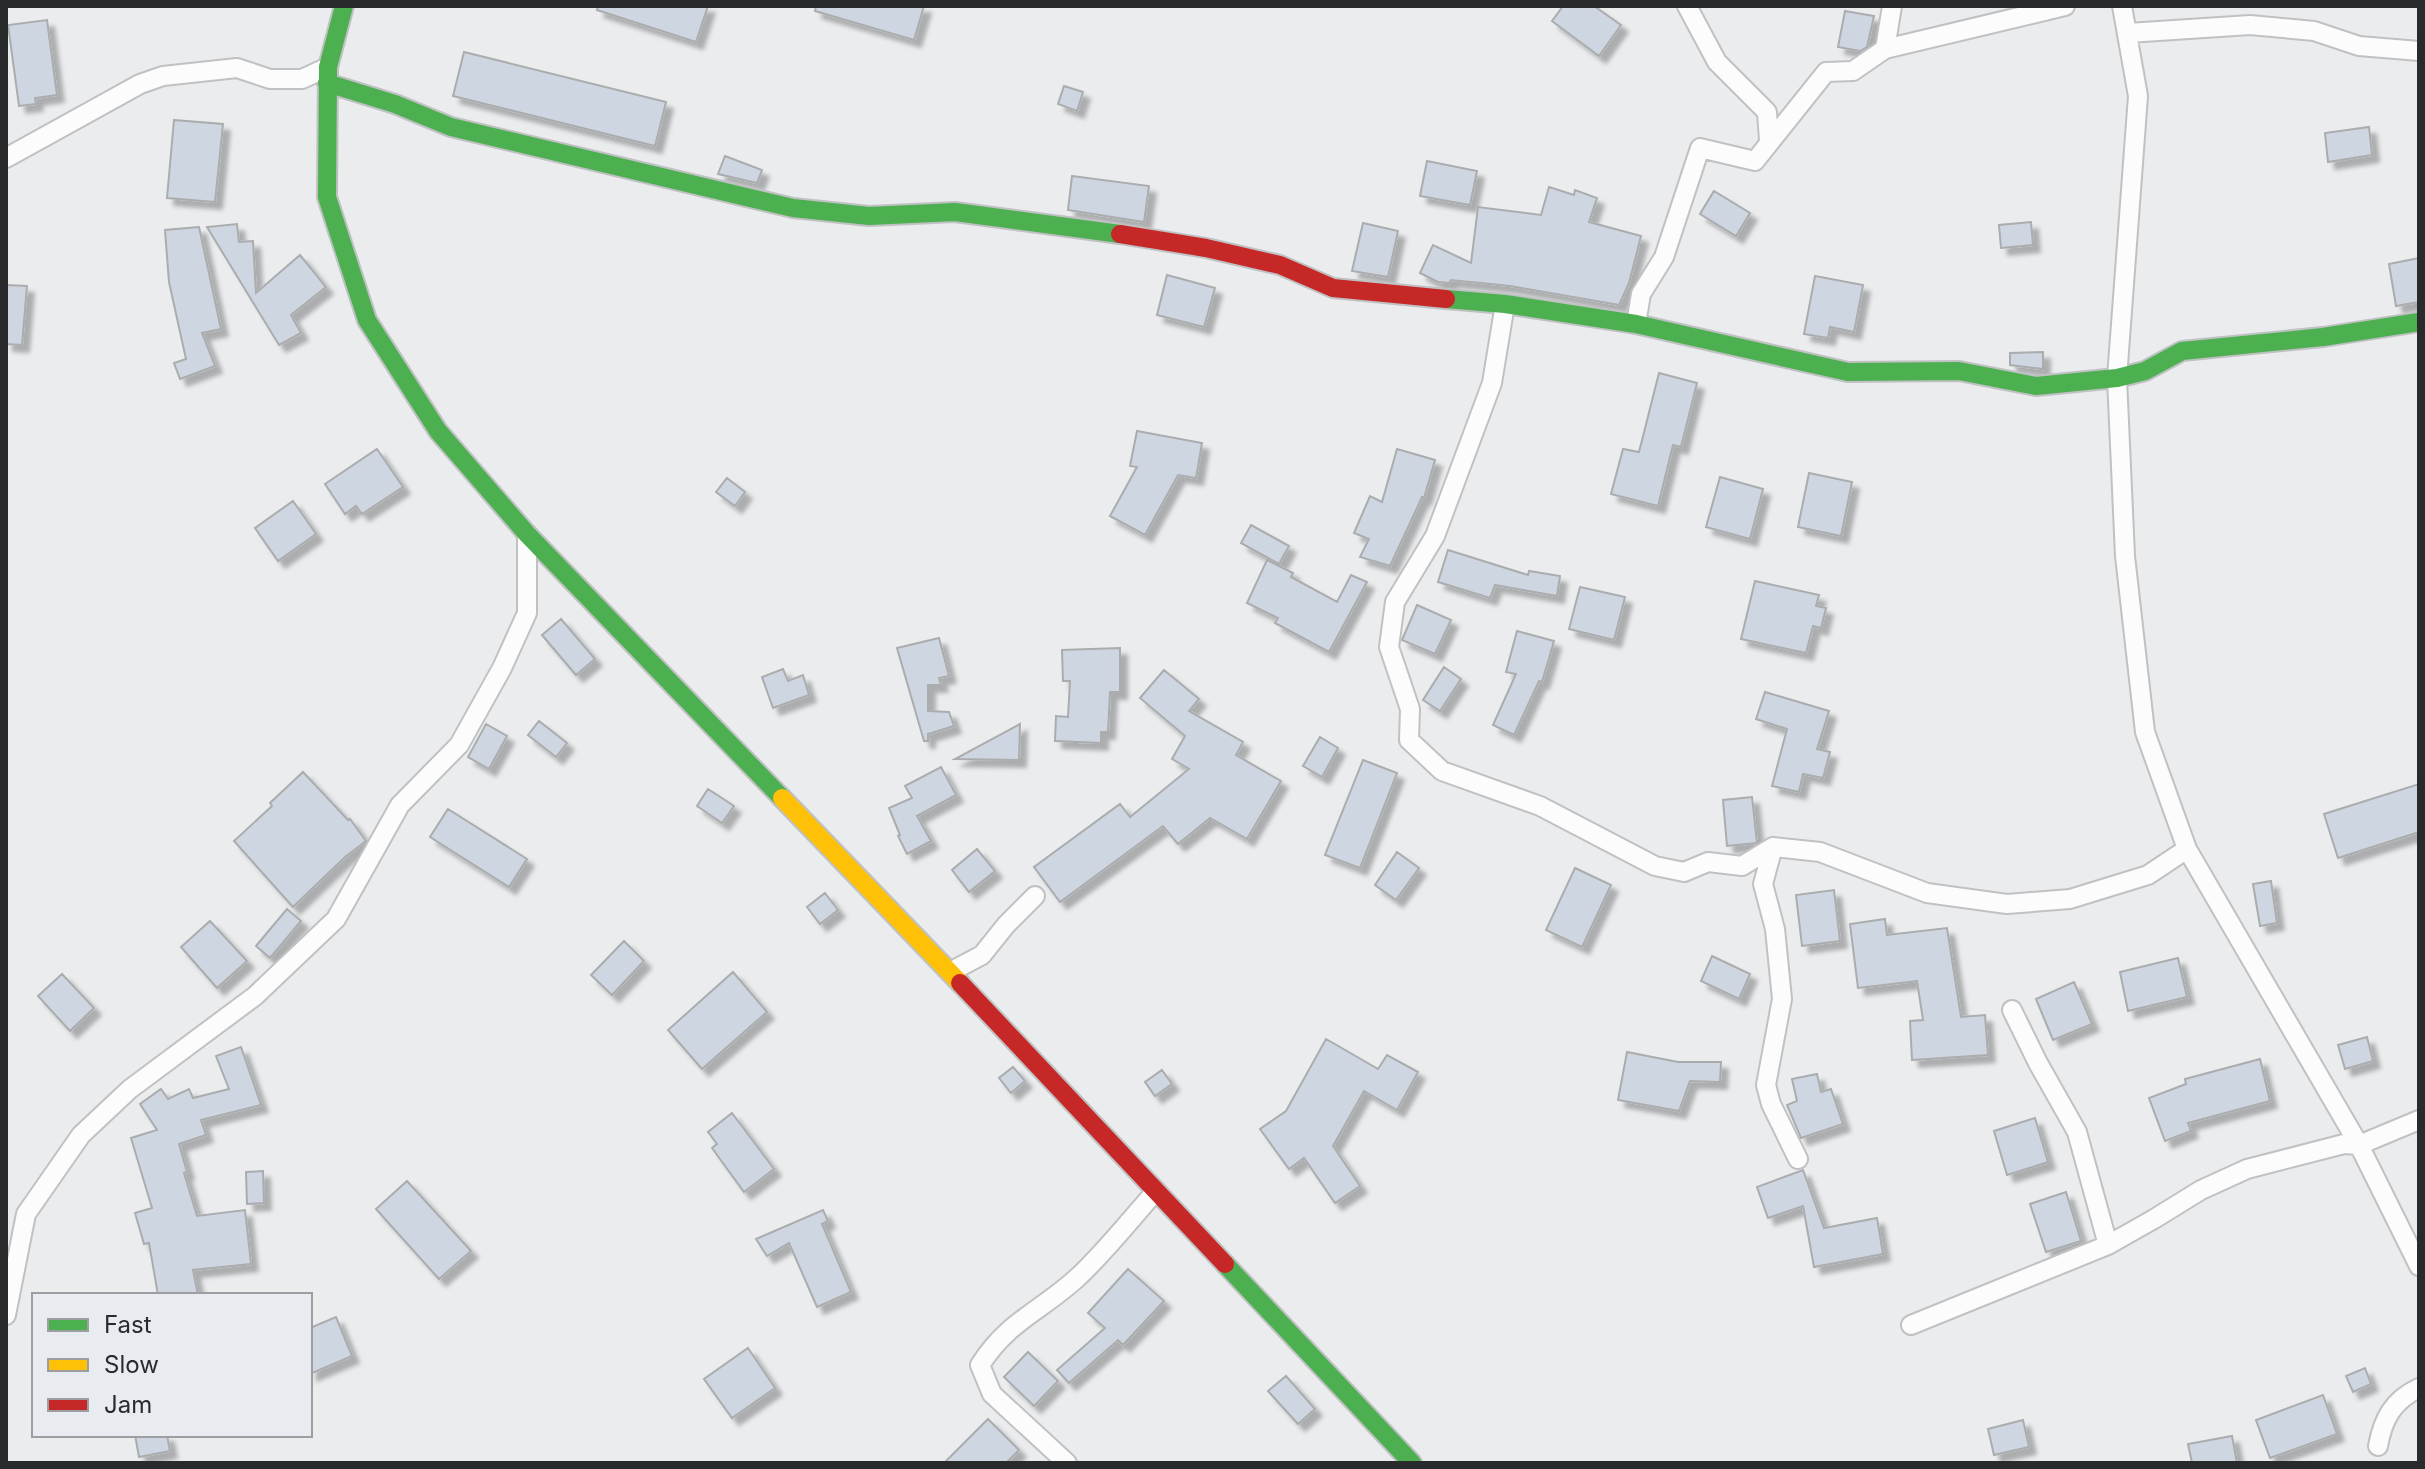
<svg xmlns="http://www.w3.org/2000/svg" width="2425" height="1469" viewBox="0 0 2425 1469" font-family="Inter,sans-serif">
	<defs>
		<filter id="shadow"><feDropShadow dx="7" dy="7" stdDeviation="2" flood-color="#0004"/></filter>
	</defs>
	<rect width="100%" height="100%" fill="#eaecee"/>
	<!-- building -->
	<path fill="#ced7e1" stroke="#abacae" stroke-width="2" filter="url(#shadow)" d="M598 6H708L696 42 597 10Z
		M816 6H924L914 40 815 11Z
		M1563 6H1594L1621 25 1599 56 1552 21Z
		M1845 11 1874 16 1867 47 1860 51 1838 47Z
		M47 20 57 95 35 98 36 104 19 106 8 25Z
		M464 52 666 102 655 146 453 96Z
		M1064 86 1083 92 1077 111 1058 104Z
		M174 120 223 124 215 202 167 198Z
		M2369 127 2372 155 2328 162 2325 133Z
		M725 156 762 170 757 183 718 174Z
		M1427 161 1477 171 1470 205 1420 196Z
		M1072 176 1149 186 1144 222 1068 210Z
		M1549 187 1574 195 1575 190 1597 198 1589 222 1641 236 1629 283 1619 305 1510 286 1451 280 1449 283 1438 282 1420 273 1433 245 1471 263 1478 207 1541 215Z
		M1714 191 1750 213 1736 236 1700 214Z
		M2031 222 2033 245 2001 248 1999 225Z
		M1363 223 1398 231 1388 277 1352 271Z
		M237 224 239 242 253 241 256 293 300 255 326 287 291 315 301 333 279 345 207 227Z
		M199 227 221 329 202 333 215 366 180 379 174 363 186 359 169 282 165 230Z
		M2419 258V302L2396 306 2389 264Z
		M1167 275 1215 288 1204 327 1157 315Z
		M1815 276 1863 285 1854 332 1830 327 1828 338 1804 334Z
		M6 285 27 286 22 345 6 344Z
		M2043 352V369L2010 365V353Z
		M1659 373 1697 383 1681 447 1673 445 1658 506 1611 494 1623 449 1639 452Z
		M1137 431 1202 443 1196 478 1178 475 1145 535 1110 516 1137 467 1130 466Z
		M377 449 403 487 362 514 356 506 345 514 325 484Z
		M1397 449 1435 460 1424 498 1422 497 1390 566 1360 557 1369 539 1354 533 1370 496 1382 502Z
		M1809 473 1852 482 1841 536 1798 527Z
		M1720 477 1763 489 1750 539 1706 527Z
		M727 478 745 492 735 506 716 492Z
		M293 501 316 534 278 561 255 528Z
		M1251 525 1289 546 1279 564 1241 543Z
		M1448 550 1528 575 1529 571 1560 576 1557 596 1495 585 1490 598 1438 582Z
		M1267 560 1293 573 1291 577 1337 602 1351 575 1367 582 1329 652 1275 623 1278 618 1247 603Z
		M1755 581 1819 595 1816 606 1826 608 1821 628 1813 626 1806 653 1741 639Z
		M1580 587 1625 597 1614 640 1569 629Z
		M1417 605 1451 620 1435 654 1402 640Z
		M561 619 595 659 576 675 542 635Z
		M1517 631 1554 641 1542 682 1539 681 1514 735 1493 725 1516 674 1506 672Z
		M939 638 949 676 939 678 941 685H928V711L949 712 954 726 928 734V741H924L897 648Z
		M1120 648V692H1110L1108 732H1101V743L1055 741 1056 716 1068 717 1070 681H1063L1062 650Z
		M1444 667 1461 679 1440 711 1423 700Z
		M783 669 788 681 803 675 809 695 773 708 762 677Z
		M1164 670 1199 699 1189 711 1243 742 1236 755 1281 781 1247 839 1210 818 1178 844 1163 826 1060 902 1034 867 1120 804 1130 817 1189 769 1172 759 1185 736 1140 698Z
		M1765 692 1829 711 1817 749 1830 752 1823 778 1803 774 1799 792 1772 786 1787 729 1756 719Z
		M539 721 567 743 556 757 528 735Z
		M486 724 507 736 489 769 468 757Z
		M1020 724 1019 760 955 759Z
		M1320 737 1338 748 1322 777 1303 766Z
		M1363 760 1397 773 1360 868 1325 855Z
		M941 767 956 795 917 816 931 841 907 854 898 836 900 835 889 808 912 798 905 786Z
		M303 772 348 820 350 819 366 841 345 857 293 907 234 841 272 806 270 803Z
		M2419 784V832L2338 858 2324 814Z
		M708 789 734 806 722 823 697 806Z
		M1752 797 1757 843 1727 846 1723 800Z
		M448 809 527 859 509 887 430 837Z
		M977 849 995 871 969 892 952 870Z
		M1397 852 1419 868 1396 900 1375 885Z
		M1575 868 1611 885 1582 947 1546 930Z
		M2271 881 2277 923 2260 926 2253 884Z
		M1834 890 1840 941 1802 946 1796 895Z
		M825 893 838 910 820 924 807 907Z
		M287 909 301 921 270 958 256 946Z
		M1885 919 1887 935 1947 928 1961 1017 1985 1015 1988 1055 1912 1060 1910 1021 1923 1020 1917 981 1858 988 1850 924Z
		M210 921 247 961 217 988 181 947Z
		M624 941 644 961 612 995 591 975Z
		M1712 956 1750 974 1739 999 1701 981Z
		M2178 958 2187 997 2128 1011 2120 972Z
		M733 972 767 1012 702 1069 668 1030Z
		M62 974 94 1008 70 1031 38 996Z
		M2074 982 2092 1024 2053 1040 2036 999Z
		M2367 1037 2373 1061 2345 1069 2338 1045Z
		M1326 1039 1378 1069 1387 1055 1418 1072 1397 1110 1364 1091 1333 1146 1360 1186 1335 1203 1304 1158 1289 1169 1260 1129 1286 1111Z
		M241 1047 261 1105 201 1120 206 1135 179 1144 187 1172 184 1173 197 1216 245 1210 251 1264 193 1270 198 1295H158L149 1243 144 1244 135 1213 152 1208 131 1138 157 1130 140 1104 161 1089 168 1099 189 1089 193 1098 229 1089 216 1056Z
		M1627 1052 1678 1062H1721L1720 1082 1690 1081 1679 1111 1618 1100Z
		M2260 1059 2270 1101 2188 1123 2191 1131 2165 1141 2149 1098 2186 1084 2185 1079Z
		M1013 1067 1025 1081 1011 1093 999 1078Z
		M1162 1070 1172 1084 1155 1096 1145 1082Z
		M1817 1074 1821 1092 1831 1089 1843 1124 1801 1138 1787 1105 1797 1101 1792 1079Z
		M732 1113 774 1169 744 1192 712 1148 717 1144 708 1132Z
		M2035 1118 2048 1162 2007 1175 1994 1131Z
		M1803 1170 1824 1228 1877 1218 1883 1254 1814 1267 1803 1206 1768 1218 1757 1187Z
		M263 1171 264 1203 247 1204 246 1172Z
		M407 1181 471 1251 439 1279 376 1209Z
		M2066 1192 2081 1241 2046 1252 2030 1204Z
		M823 1210 828 1221 822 1224 851 1292 817 1307 789 1243 767 1256 756 1239Z
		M1128 1269 1164 1301 1123 1345 1118 1340 1069 1383 1057 1370 1105 1328 1088 1313Z
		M336 1317 352 1356 310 1374V1328Z
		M748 1348 775 1388 732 1418 704 1379Z
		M1028 1352 1058 1381 1034 1406 1004 1377Z
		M2365 1368 2371 1384 2353 1392 2346 1376Z
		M1286 1376 1315 1409 1298 1424 1268 1391Z
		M2323 1395 2337 1434 2270 1458 2256 1420Z
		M988 1419 1019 1450 1006 1463H944Z
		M2023 1420 2029 1447 1994 1455 1988 1429Z
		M135 1435H167L170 1451 139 1457Z
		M2232 1436 2237 1463H2192L2188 1444Z"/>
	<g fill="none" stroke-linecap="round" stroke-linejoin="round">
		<!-- street casing -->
		<g stroke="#c0c1c3" stroke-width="22">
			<path id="street" d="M1687 6 1717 62 1767 112 1769 141
				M2122 6 2138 96 2117 378 2125 556 2145 732 2187 849 2359 1145 2419 1266
				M2128 33 2250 25 2314 31 2359 46 2419 51
				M1885 49 1892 6
				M6 158 140 84 163 76 237 68 270 79H302L328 67
				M1505 304 1492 383 1435 536 1395 602 1389 647 1410 709 1409 740 1442 771 1540 806 1655 866 1684 872 1708 862 1742 866 1773 847 1820 852 1927 893 2007 904 2070 899 2148 875 2187 849
				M1636 324 1641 294 1664 257 1700 148 1755 161 1826 72 1853 71 1885 49 2065 6
				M1773 847 1763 884 1775 929 1782 999 1766 1085 1771 1104 1798 1159
				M950 972 982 955 1006 925 1035 896
				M2012 1010 2038 1063 2077 1132 2108 1245
				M6 1315 26 1214 81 1135 130 1089 255 996 336 919 400 805 459 745 502 668 527 613V534
				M1911 1325 2108 1245 2154 1219 2201 1190 2247 1169 2344 1144 2359 1145 2419 1120
				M2378 1446C2383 1419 2393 1400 2419 1388
				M1067 1463 992 1394 980 1365C1008 1321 1041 1311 1077 1278 1105 1252 1130 1220 1156 1191"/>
		</g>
		<!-- fast casing -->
		<g stroke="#c0c1c3" stroke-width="22">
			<path id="fast" d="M344 6 328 67 327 197 367 320 438 431 527 534 782 798
				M327 83 395 104 451 127 793 208 869 216 955 212 1120 234
				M1446 299 1505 304 1636 324 1848 372 1959 371 2036 386 2117 378 2145 371 2182 351 2323 337 2419 322
				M1225 1264 1412 1463"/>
		</g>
		<!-- slow casing -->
		<g stroke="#c0c1c3" stroke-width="22">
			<path id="slow" d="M782 798 960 983"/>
		</g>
		<!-- jam casing -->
		<g stroke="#c0c1c3" stroke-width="22">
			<path id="jam" d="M1120 234 1206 248 1280 265 1333 288 1446 299
				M960 983 1225 1264"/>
		</g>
		<!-- street -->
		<use href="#street" stroke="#fcfcfc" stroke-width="18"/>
		<!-- fast -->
		<use href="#fast" stroke="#4caf50" stroke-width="18"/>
		<!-- slow -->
		<use href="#slow" stroke="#ffc107" stroke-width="18"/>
		<!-- jam -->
		<use href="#jam" stroke="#c62828" stroke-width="18"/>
	</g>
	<!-- border -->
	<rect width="2425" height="1469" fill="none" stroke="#292a2c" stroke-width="16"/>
	<!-- legend -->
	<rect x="32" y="1293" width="280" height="144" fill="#e8ebf0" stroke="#9c9ea2" stroke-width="2"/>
	<rect x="48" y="1319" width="40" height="12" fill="#4caf50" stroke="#9c9ea2" stroke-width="2"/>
	<text x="104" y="1333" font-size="24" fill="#292a2c">Fast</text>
	<rect x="48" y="1359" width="40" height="12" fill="#ffc107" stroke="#9c9ea2" stroke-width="2"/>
	<text x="104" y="1373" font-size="24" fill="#292a2c">Slow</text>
	<rect x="48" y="1399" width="40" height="12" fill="#c62828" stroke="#9c9ea2" stroke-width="2"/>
	<text x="104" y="1413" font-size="24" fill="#292a2c">Jam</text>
</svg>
